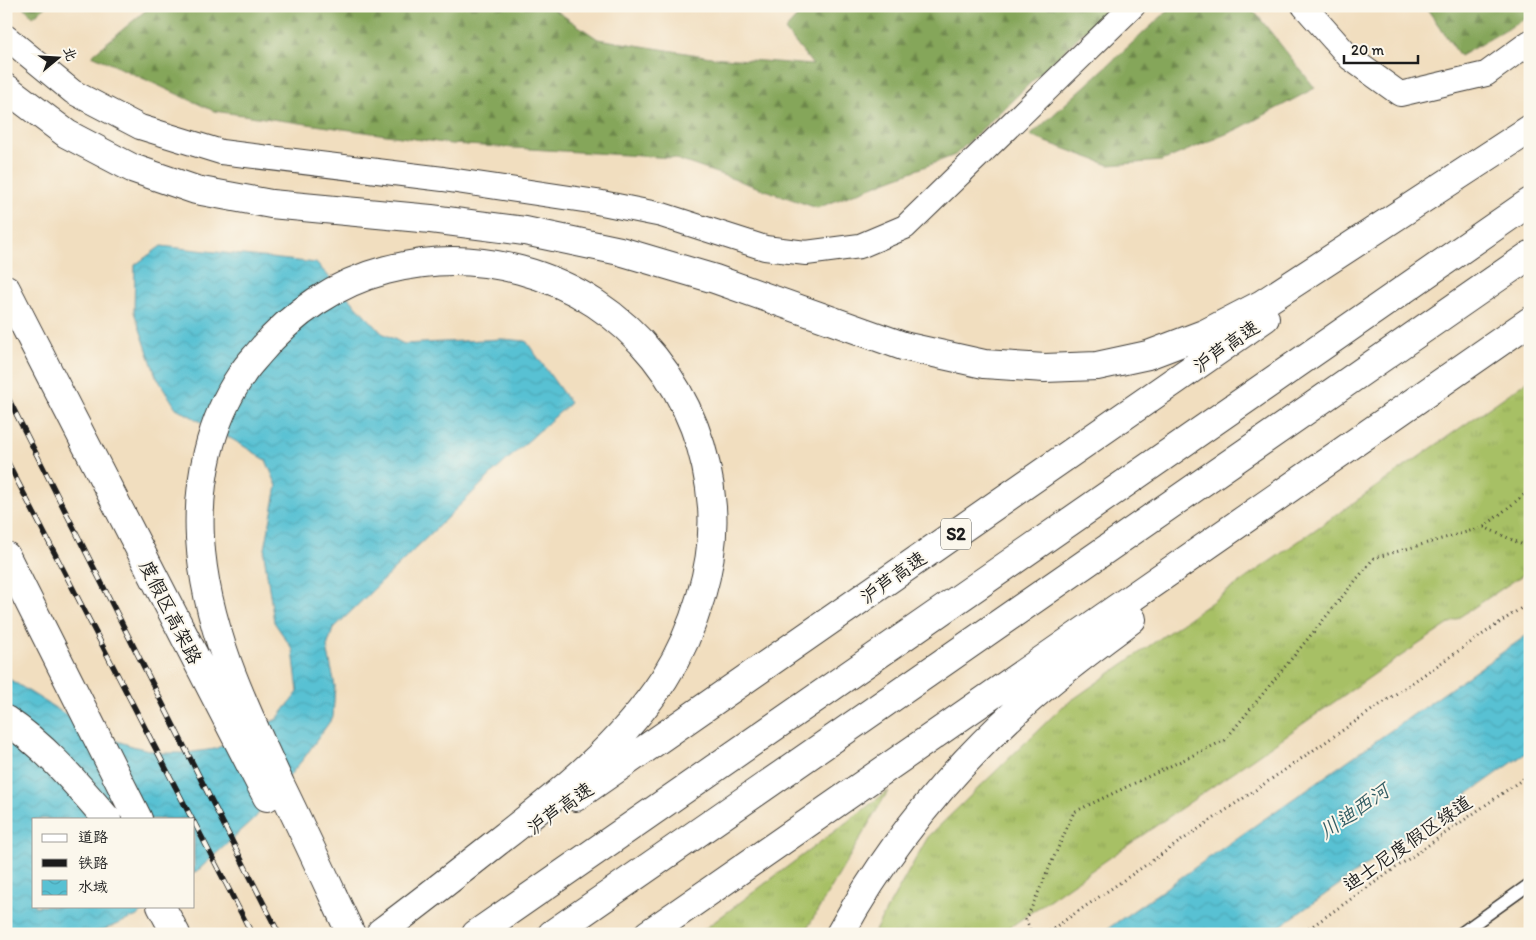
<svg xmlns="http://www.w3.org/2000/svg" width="1536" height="940" viewBox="0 0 1536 940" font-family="Itim,'LXGW WenKai TC',sans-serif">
	<defs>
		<pattern id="grass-tufts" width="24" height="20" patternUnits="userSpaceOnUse" patternTransform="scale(1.25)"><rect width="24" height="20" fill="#a7c065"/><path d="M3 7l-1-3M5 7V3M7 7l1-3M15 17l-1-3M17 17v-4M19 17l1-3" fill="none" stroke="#8fa457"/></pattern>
		<pattern id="forest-firs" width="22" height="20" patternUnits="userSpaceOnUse" patternTransform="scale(1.25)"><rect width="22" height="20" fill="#85a65a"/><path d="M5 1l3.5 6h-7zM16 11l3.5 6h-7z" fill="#6c864a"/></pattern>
		<pattern id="water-waves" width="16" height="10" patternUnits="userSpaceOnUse" patternTransform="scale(1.25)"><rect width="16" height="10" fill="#58c1d3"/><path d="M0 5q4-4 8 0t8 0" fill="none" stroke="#4ca5b5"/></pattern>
	</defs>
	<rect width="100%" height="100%" fill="#fbf7ec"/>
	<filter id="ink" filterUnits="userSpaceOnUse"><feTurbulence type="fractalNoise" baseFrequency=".02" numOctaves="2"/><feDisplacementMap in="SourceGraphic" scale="10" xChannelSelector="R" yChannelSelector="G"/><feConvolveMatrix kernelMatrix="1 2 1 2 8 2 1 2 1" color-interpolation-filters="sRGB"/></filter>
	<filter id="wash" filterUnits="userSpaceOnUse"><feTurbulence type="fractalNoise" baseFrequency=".0096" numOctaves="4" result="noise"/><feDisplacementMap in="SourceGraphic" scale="20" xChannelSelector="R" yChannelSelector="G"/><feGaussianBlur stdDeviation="1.12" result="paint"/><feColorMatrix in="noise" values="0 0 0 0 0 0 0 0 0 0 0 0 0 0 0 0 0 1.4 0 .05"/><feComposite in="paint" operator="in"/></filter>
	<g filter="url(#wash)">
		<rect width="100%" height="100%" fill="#f1debf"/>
		<!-- grass -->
		<path fill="url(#grass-tufts)" stroke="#626e40" d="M1530 379V570L1389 664 1000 934H873L928 837 1062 707Z
			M888 791 804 934H698Z"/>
		<!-- forest -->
		<path fill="url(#forest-firs)" stroke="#50613b" d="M23 6H46L33 17Z
			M151 6H549L598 39 711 57 813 65 785 30 807 6H1111L955 155 817 208 673 158 451 144 214 111 92 55Z
			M1173 6H1250L1315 88 1238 129 1162 161 1109 165 1030 136Z
			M1425 6H1530V16L1460 56Z"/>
		<!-- water -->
		<path fill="url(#water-waves)" stroke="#3a6e78" d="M161 246 316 263 382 333 404 344 502 339 526 341 570 403 495 471 333 629 327 647 335 686 333 717 304 758 254 819 194 874V819H34V906H150L137 916 103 930 83 934 24 933 6 925V677L97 734 132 746 161 753H186L215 749 277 719 298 692 293 650 274 622 264 554 277 486 266 460 237 442 176 408 156 376 134 312 135 265Z
			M1530 633V750L1269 934H1100Z"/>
	</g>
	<g filter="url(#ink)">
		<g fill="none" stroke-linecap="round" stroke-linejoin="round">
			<!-- lane casing -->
			<g stroke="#3c3934" stroke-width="14">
				<path id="lane" d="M1460 934 1530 884"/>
			</g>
			<!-- street casing -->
			<g stroke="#3c3934" stroke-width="26">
				<path id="street" d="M1304 6 1350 58 1400 94 1486 74 1530 42
					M6 37 73 92 140 127 221 152 443 179 597 202 662 215 765 248 806 253 860 246 905 227 1133 6"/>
			</g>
			<!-- highway casing -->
			<g stroke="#3c3934" stroke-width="30">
				<path id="highway" d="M6 88 67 134 132 168 196 190 271 204 431 219 525 231 620 251 715 279 903 346 984 364 1045 368 1097 366 1148 355 1206 333 1262 304 1530 129
					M6 289 267 797
					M6 556 138 819
					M6 720C46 747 75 782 107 819
					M576 797 1265 318
					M161 906 176 934
					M351 934C328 885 305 835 281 786 244 707 205 626 200 538 197 482 210 421 242 374 247 366 254 359 259 353 292 313 336 283 386 270 434 258 473 258 520 270 630 299 704 395 712 507 716 564 694 632 664 679 621 745 557 796 496 843 458 873 420 903 381 932
					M476 934 1530 202
					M552 934 1530 255
					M648 934 1530 321
					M840 934C887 849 947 774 1019 709 1054 676 1094 648 1132 619"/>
			</g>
			<!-- path -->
			<path stroke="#3c3934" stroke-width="3" stroke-dasharray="1 4" stroke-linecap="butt" d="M1484 527 1530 490
				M1032 934 1026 920 1074 812 1225 740 1374 558 1484 527 1530 548
				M1045 934 1530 602
				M1301 934 1530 774"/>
			<!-- lane -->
			<use href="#lane" stroke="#fff" stroke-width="11"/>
			<!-- street -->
			<use href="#street" stroke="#fff" stroke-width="24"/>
			<!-- highway -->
			<use href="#highway" stroke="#fff" stroke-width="28"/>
			<!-- rail casing -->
			<g stroke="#1c1c1c" stroke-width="5.5">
				<path id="rail" d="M6 394 279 934
					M6 459 192 819
					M194 822 252 934"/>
			</g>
			<!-- rail -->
			<use href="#rail" stroke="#fbf7ec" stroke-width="4" stroke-dasharray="11" stroke-linecap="butt"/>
		</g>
	</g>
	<g text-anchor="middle" stroke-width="4" stroke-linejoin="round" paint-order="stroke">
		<!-- shield labels -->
		<rect fill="#fbf7ec" stroke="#5f5e5a" stroke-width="1" x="941" y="518.5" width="30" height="31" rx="4"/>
		<g font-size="18" font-weight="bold" fill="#1c1c1c">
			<text x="956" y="540">S2</text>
		</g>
		<!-- street labels -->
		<g font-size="19" fill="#1c1c1c" stroke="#fbf7ec">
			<text transform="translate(1226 346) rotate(-35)" y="7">沪芦高速</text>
			<text transform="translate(893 577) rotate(-35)" y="7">沪芦高速</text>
			<text transform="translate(171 612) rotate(63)" y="7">度假区高架路</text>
			<text transform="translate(560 808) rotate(-35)" y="7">沪芦高速</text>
			<text transform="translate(1407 843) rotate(-35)" y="7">迪士尼度假区绿道</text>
		</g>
		<!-- water labels -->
		<g font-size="20" font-style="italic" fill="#345e65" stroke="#fbf7ec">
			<text transform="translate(1354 811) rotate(-35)" y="7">川迪西河</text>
		</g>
	</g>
	<!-- margin -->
	<rect width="1536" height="940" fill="none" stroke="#fbf7ec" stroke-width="25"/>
	<!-- legend -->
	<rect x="32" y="818" width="162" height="90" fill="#fbf7ec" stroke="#a29f99"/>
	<rect x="42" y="834" width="25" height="8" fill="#ffffff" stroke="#a29f99"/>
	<text x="78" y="842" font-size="15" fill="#1c1c1c">道路</text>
	<rect x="42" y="859" width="25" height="8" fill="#1c1c1c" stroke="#a29f99"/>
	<text x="78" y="868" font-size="15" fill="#1c1c1c">铁路</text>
	<rect x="42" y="880" width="25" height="15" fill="url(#water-waves)" stroke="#a29f99"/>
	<text x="78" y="892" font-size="15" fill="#1c1c1c">水域</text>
	<!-- north arrow -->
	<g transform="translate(58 58) rotate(72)" stroke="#fbf7ec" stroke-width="4" paint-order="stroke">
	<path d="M0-4L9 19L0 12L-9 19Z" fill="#1c1c1c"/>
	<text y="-8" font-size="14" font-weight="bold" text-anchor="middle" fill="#1c1c1c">北</text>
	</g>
	<!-- scale -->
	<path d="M1344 55v8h74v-8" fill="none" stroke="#1c1c1c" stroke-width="2.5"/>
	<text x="1351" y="55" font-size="15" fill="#1c1c1c" stroke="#fbf7ec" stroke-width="4" paint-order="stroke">20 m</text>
</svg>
